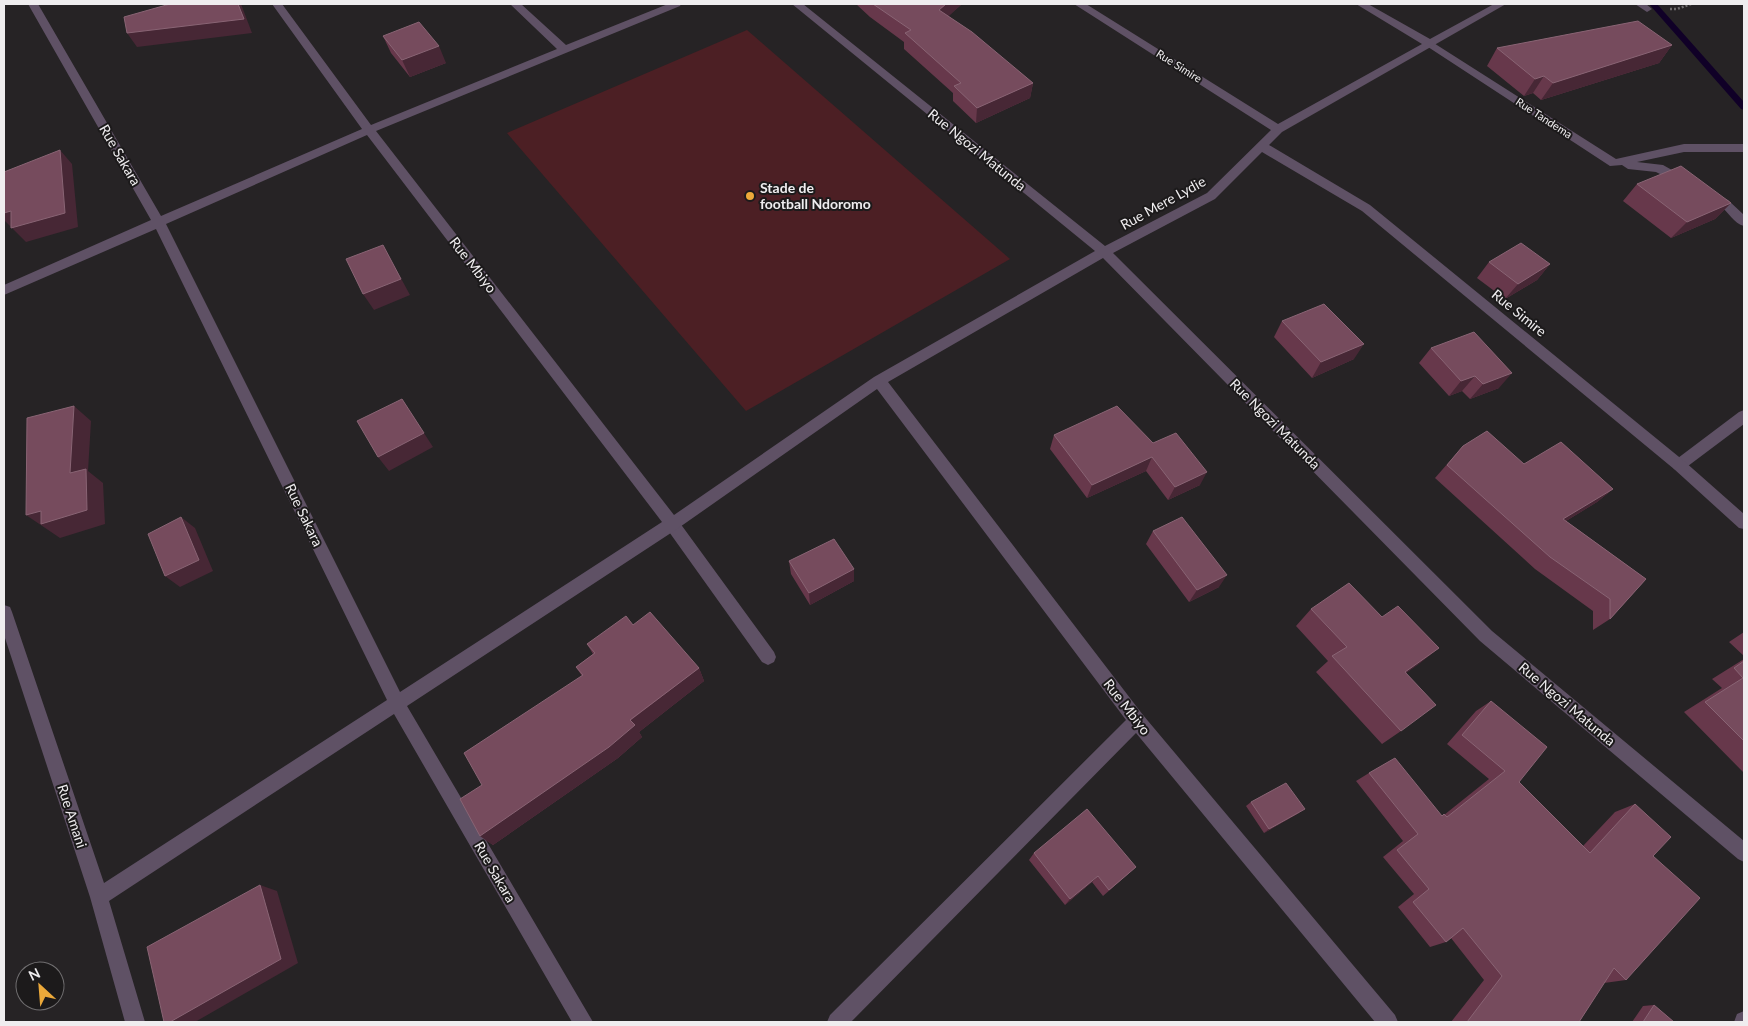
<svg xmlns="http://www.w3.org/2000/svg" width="1748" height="1026" viewBox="0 0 1748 1026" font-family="Lato,sans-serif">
	<rect width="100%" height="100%" fill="#262325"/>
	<!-- green -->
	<path fill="#4c1f24" d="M747 30 1010 259 746 411 507 133Z"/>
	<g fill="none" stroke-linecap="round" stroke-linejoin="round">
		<!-- stream -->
		<path fill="#100027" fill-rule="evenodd" d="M1649 4H1657L1744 102V110L1741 109Z"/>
		<!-- path -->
		<path stroke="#706d6f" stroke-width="2.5" stroke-dasharray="2 2" stroke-linecap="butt" d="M1670 9H1677L1691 4"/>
		<!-- lane -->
		<path fill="#5f5165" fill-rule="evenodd" d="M1635 4H1646L1652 9 1647 12Z
			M1429 40 1616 159 1684 144H1744V152H1684L1637 162 1663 165 1688 179 1690 182 1684 186 1656 172 1628 169 1622 165 1610 166 1425 45 1424 43 1425 41Z
			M1711 192 1728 200 1744 215V226C1734 224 1728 211 1719 205 1714 202 1709 201 1705 196L1707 193Z
			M1744 410V424L1684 469 1679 471 1674 469 1672 465 1674 461 1739 412Z
			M672 517 677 519 774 652 776 657 774 662 768 665 762 662 667 529 664 524 667 519Z"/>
		<!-- street -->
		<path fill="#5f5165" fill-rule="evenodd" d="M28 4H38L161 216 362 129 272 4H282L371 125 557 49 510 4H521L566 45 668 4H681L680 6 376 131 674 515 874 377 1095 251 792 4H803L1105 246 1207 193 1271 130 1074 4H1086L1278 124 1422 44 1356 4H1368L1430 39 1494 4H1506L1282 132 1269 145 1370 205 1684 461 1744 514V529L1739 528 1674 469 1362 211 1262 152 1215 199 1113 253 1492 631 1744 841V862L1738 859 1480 641 1103 258 888 382 1143 715 1395 1015 1398 1022H1375L1136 733 851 1022H827L830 1015 1126 720 877 389 677 529 407 706 593 1022H572L394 714 109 901 145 1022H125L90 897 4 635V605L10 607 12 612 104 883 387 700 156 229 4 295V285L151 220ZM367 135 662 522 400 692 166 224Z
			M1744 1011V1022H1734L1737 1014Z"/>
	</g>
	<!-- wall -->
	<path fill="#67384b" d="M856 4H962L948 16 1033 83 1030 98 976 123 953 101V93L904 49V42L870 17Z
		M383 36 446 63 410 77 391 53Z
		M1672 45 1659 63 1541 100 1533 93 1524 96 1487 66 1497 48Z
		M1637 184 1731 203 1715 219 1671 238 1623 201Z
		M1489 262 1550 264 1537 280 1505 299 1477 278Z
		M1282 321 1354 359 1312 378 1274 337Z
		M1431 348 1499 388 1470 399 1462 391 1449 396 1419 363Z
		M1054 435 1153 443 1200 485 1168 500 1146 471 1087 498 1050 449Z
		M1463 446 1613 489 1597 502 1566 521 1646 579 1610 619 1593 630V611L1535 569 1435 478Z
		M1153 531 1219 587 1189 602 1146 544Z
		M789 561 854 581 810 605 791 574Z
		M1311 609 1382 617 1439 648 1406 673 1401 731 1382 744 1316 672 1328 661 1296 626Z
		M633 625 699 668 704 681 639 732 642 737 618 758 493 845 480 836 582 676 576 667 593 654 587 644Z
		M1744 632V656L1729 642Z
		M1744 659V773L1684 712 1722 688 1712 679Z
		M1491 701 1519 782 1583 846 1615 812 1635 804 1653 856 1626 980 1604 983 1579 1022H1451L1484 980 1451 938 1446 942 1430 947 1398 907 1414 894 1383 857 1403 841 1356 781 1369 773 1442 816 1444 815 1489 779 1447 744 1476 711Z
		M1251 802 1299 813 1264 833 1246 806Z
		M1034 853 1136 867 1103 896 1092 882 1065 905 1029 860Z
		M1654 1005 1674 1022H1632L1643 1006Z"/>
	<!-- shaded-wall -->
	<path fill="#472735" d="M238 4H241L252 33 137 47 127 33Z
		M946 4H962L938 26 939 10Z
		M1672 45 1659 63 1541 100 1553 83Z
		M439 46 446 63 410 77 402 60Z
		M1544 76 1533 93 1524 96 1535 79Z
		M1033 83 1030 98 976 123 977 108Z
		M60 150 72 164 78 227 26 242 4 220V213L11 211Z
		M1731 203 1715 219 1671 238 1687 222Z
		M383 245 410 295 374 310 363 294Z
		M1550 264 1537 280 1505 299 1518 284Z
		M1364 344 1354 359 1312 378 1321 362Z
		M1512 373 1499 388 1470 399 1483 384Z
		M1475 376 1462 391 1449 396 1461 381Z
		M402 399 433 447 389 471 378 457Z
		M74 406 91 421 88 471 103 483 105 524 60 538 26 515 70 473Z
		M1152 457 1146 471 1087 498 1092 485Z
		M1207 472 1200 485 1168 500 1175 487Z
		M1613 489 1597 502 1548 532 1563 519Z
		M181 517 195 528 213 571 180 587 165 576Z
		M854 569V581L810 605 809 593Z
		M1227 575 1219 587 1189 602 1197 590Z
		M1439 648 1419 664 1386 687 1405 672Z
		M699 668 704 681 639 732 642 737 618 758 493 845 480 836Z
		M1305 809 1299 813 1264 833 1269 829Z
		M1098 876 1092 882 1065 905 1070 899Z
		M260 885 277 891 298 963 195 1022H170Z"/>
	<!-- building -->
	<path fill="#764b5d" stroke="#896474" d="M170 4H238L244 19 127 33 124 17Z
		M873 4H946L939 10 972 32 1033 83 977 108 954 86 961 83 905 33 911 30Z
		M1638 21 1672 45 1553 83 1544 76 1535 79 1497 48Z
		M419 22 439 46 402 60 383 36Z
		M60 150 65 213 11 228V211L4 213V172Z
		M1681 166 1731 203 1687 222 1637 184Z
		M1521 243 1550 264 1518 284 1489 262Z
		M383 245 401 279 363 294 346 259Z
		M1324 304 1364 344 1321 362 1282 321Z
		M1474 332 1512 373 1483 384 1475 376 1461 381 1431 348Z
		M402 399 424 433 378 457 357 421Z
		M74 406 70 473 86 469 87 510 41 524V511L26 515 27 418Z
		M1117 406 1153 443 1176 433 1207 472 1175 487 1152 457 1092 485 1054 435Z
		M1487 431 1524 464 1561 442 1613 489 1563 519 1646 579 1610 619V599L1550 557 1447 465 1463 446Z
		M181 517 199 560 165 576 148 534Z
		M1182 517 1227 575 1197 590 1153 531Z
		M834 539 854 569 809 593 789 561Z
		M1349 583 1382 617 1398 606 1439 648 1405 672 1436 705 1401 731 1332 656 1347 647 1311 609Z
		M650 612 699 668 630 720 635 725 609 747 480 836 460 799 482 785 464 753 583 675 576 667 595 653 587 644 626 616 633 625Z
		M1744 661V741L1705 702 1743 678 1734 668Z
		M1491 701 1547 747 1519 782 1590 853 1635 804 1671 837 1653 856 1700 898 1626 980 1614 968 1579 1022H1467L1502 976 1463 928 1446 942 1413 902 1429 889 1397 850 1418 834 1369 773 1395 758 1442 816 1444 814 1447 817 1505 771 1462 735Z
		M1286 783 1305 809 1269 829 1251 802Z
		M1087 809 1136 867 1109 890 1098 876 1070 899 1034 853Z
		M260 885 281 959 170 1022H164L147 947Z
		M1654 1005 1674 1022H1643Z"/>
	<!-- markers -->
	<circle fill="#eca93a" stroke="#1c1a1b" stroke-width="2" cx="750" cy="196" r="5"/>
	<g text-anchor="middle" stroke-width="4" stroke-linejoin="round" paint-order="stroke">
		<!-- far-street labels -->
		<g font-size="11" fill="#efedef" stroke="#1c1a1b">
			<text transform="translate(1179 66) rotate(32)" y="4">Rue Simire</text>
			<text transform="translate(1544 118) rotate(33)" y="4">Rue Tandema</text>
		</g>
		<!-- street labels -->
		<g font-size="14" fill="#efedef" stroke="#1c1a1b">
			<text transform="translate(977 150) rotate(39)" y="5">Rue Ngozi Matunda</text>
			<text transform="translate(120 155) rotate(60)" y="5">Rue Sakara</text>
			<text transform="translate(1163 203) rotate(-29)" y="5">Rue Mere Lydie</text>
			<text transform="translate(473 265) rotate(52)" y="5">Rue Mbiyo</text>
			<text transform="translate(1519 313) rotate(39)" y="5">Rue Simire</text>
			<text transform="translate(1275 424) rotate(45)" y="5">Rue Ngozi Matunda</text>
			<text transform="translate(304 515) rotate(64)" y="5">Rue Sakara</text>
			<text transform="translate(1567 704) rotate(40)" y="5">Rue Ngozi Matunda</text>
			<text transform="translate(1127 707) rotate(52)" y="5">Rue Mbiyo</text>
			<text transform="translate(72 816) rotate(72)" y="5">Rue Amani</text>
			<text transform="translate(495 872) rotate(60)" y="5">Rue Sakara</text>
		</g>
		<!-- poi labels -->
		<g font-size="14" font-weight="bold" fill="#efedef" stroke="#1c1a1b" text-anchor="start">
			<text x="760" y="193">Stade de<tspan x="760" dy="16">football Ndoromo</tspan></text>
		</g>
	</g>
	<!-- border -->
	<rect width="1748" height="1026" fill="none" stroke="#efedef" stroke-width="10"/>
	<!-- north arrow -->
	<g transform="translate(40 986) rotate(334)"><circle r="24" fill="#1c1a1b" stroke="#706e70"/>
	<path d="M0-4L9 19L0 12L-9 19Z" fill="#eca93a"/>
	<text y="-8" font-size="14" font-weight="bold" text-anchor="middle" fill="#efedef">N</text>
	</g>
</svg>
